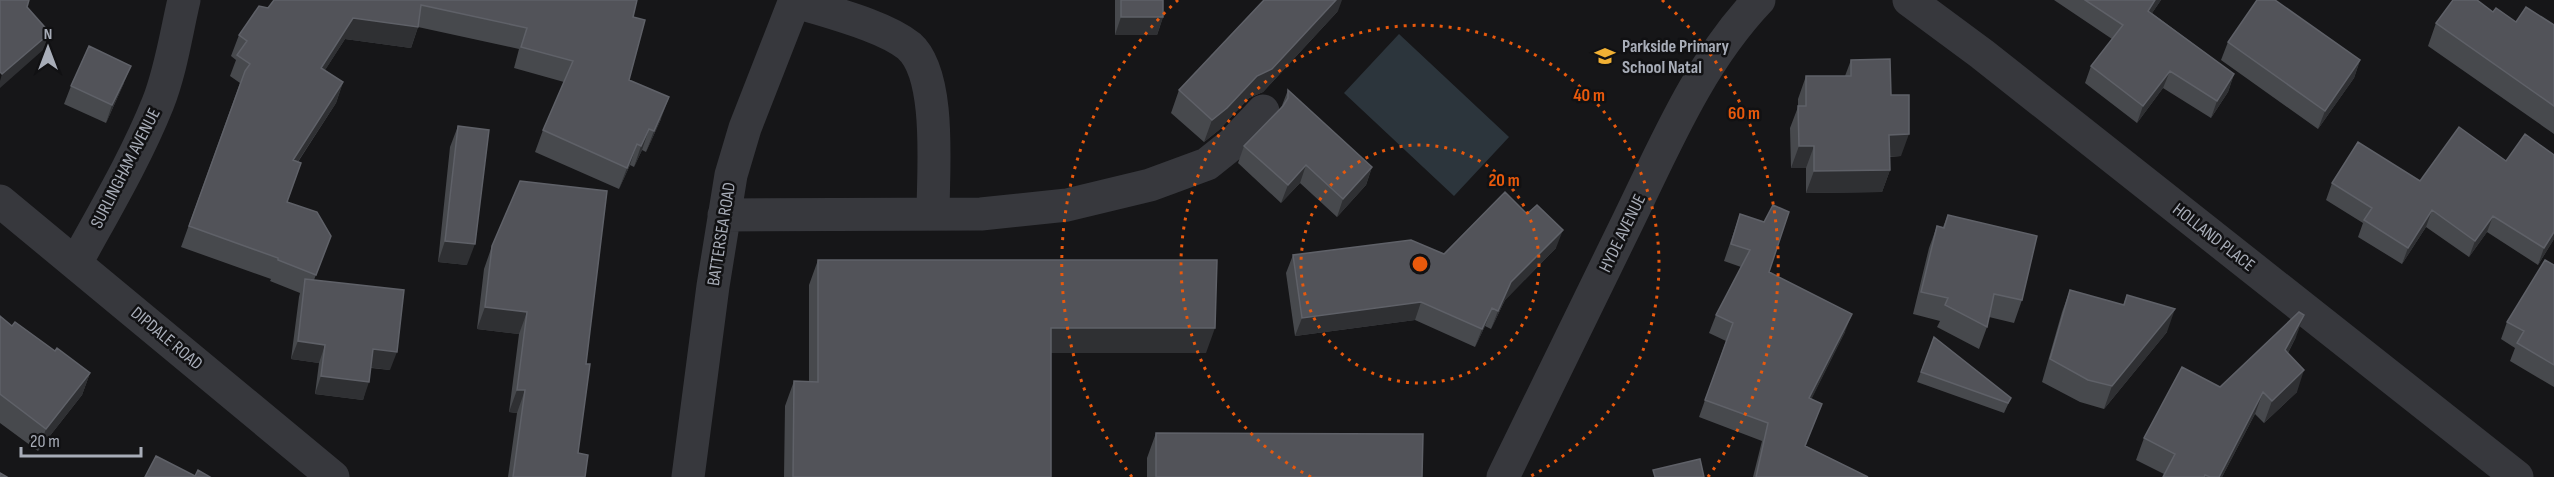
<svg xmlns="http://www.w3.org/2000/svg" width="2554" height="477" viewBox="0 0 2554 477" font-family="'Sofia Sans Condensed',sans-serif">
	<rect width="100%" height="100%" fill="#161618"/>
	<!-- water -->
	<path fill="#2c353c" d="M1399 34 1509 137 1454 196 1344 93Z"/>
	<g fill="none" stroke-linecap="round" stroke-linejoin="round">
		<!-- minor -->
		<path stroke="#37383d" stroke-width="33" d="M1909 0 1982 54 2517 477
			M794 1C827 12 883 25 909 46 942 75 933 172 933 214
			M0 201 333 477
			M724 215 981 214 1067 205 1150 185 1207 164 1232 144 1263 111
			M76 263C105 210 136 158 158 103 171 70 176 34 184 0
			M688 477 713 286 731 175 745 128 795 0
			M1503 477C1545 391 1587 305 1629 219 1666 143 1700 62 1759 0"/>
	</g>
	<!-- wall -->
	<path fill="#47494d" d="M637 0 633 17 629 80 661 119 646 152 642 150 634 167 630 165 619 189 535 152 543 130 564 82 514 68 519 49 418 27 411 48 345 39 325 70 343 82 336 103 298 162 287 202 331 236 314 280 390 370 371 368 363 400 315 394 319 363 291 359 299 297 300 293 270 281 271 279 181 247 240 83 230 76 236 60 231 56 239 35 268 8Z
		M1115 0H1163V17L1157 35H1115Z
		M2054 0H2161L2152 13 2234 74 2228 92 2211 118 2163 88 2137 123 2085 83 2091 66 2112 39Z
		M1338 11 1263 92 1249 98 1219 130 1204 142 1171 113 1179 90Z
		M2493 12 2516 22 2554 25V134L2428 46 2436 23Z
		M2228 42 2360 60 2354 78 2318 129 2221 60Z
		M1851 60 1891 95 1901 156 1890 157V170L1882 192 1806 193V168H1791L1790 128 1798 107V99L1806 76H1845Z
		M124 83 106 123 64 104 71 86Z
		M1288 90 1372 167 1366 185 1337 217 1300 183 1281 203 1238 163 1244 146 1281 108Z
		M458 126 467 265 438 262 450 147Z
		M2554 155V239L2538 265 2487 232 2469 257 2426 227 2402 264 2358 237 2363 223 2326 200 2332 183 2420 181 2506 161Z
		M1740 214 1769 272 1845 332 1811 399 1806 446 1868 477H1753L1762 441 1699 417 1726 341 1709 333 1716 315 1741 267 1724 261Z
		M1948 215 2022 300 2014 323 1989 317 1987 327 1979 349 1937 327 1940 321 1913 314 1929 248 1937 226 1943 227Z
		M492 246 586 364 578 453 585 477H508L517 413 509 412 519 334 477 329 484 269Z
		M1556 248 1505 300 1491 329 1485 326 1475 347 1415 320 1295 336 1286 273 1293 255 1444 254Z
		M818 260 1206 353H1051V477H784L785 406 794 381 809 382V285Z
		M2554 265V387L2510 361 2515 348 2501 339 2507 322Z
		M2070 290 2123 305 2127 295 2167 332 2104 409 2080 402 2042 382 2062 312Z
		M0 316 12 326 90 373 82 395 38 451 0 423Z
		M1934 337 2011 398 2004 413 1917 382Z
		M2296 337 2288 353 2297 392 2264 423 2255 414 2222 477H2163L2164 474 2136 460 2144 438Z
		M1156 433 1422 477H1147V458Z"/>
	<!-- shaded-wall -->
	<path fill="#2f3033" d="M1336 0H1342L1338 11 1263 92 1249 98 1219 130 1204 142 1212 120Z
		M2155 0H2161L2142 28 2148 11Z
		M1121 17H1163L1157 35H1115Z
		M353 18 418 27 411 48 345 39 313 89 321 68Z
		M50 33 43 50 0 88V81L2 74Z
		M2360 60 2354 78 2318 129 2325 111Z
		M131 66 124 83 106 123 112 105Z
		M2170 71 2163 88 2137 123 2143 106Z
		M2234 74 2228 92 2211 118 2217 101Z
		M343 82 336 103 285 181 293 160Z
		M669 97 661 119 646 152 654 131Z
		M649 129 642 150 634 167 641 146Z
		M1909 134 1901 156 1881 157 1889 135Z
		M637 144 630 165 619 189 627 168Z
		M1799 146H1814L1806 168H1791Z
		M1306 165 1300 183 1281 203 1288 185Z
		M1372 167 1366 185 1337 217 1343 199Z
		M1890 170 1882 192 1806 193 1814 171Z
		M2432 210 2426 227 2402 264 2408 248Z
		M2493 216 2487 232 2469 257 2475 241Z
		M1563 230 1556 248 1505 300 1491 329 1498 311 1511 282Z
		M2554 232V239L2538 265 2544 248Z
		M445 241 475 244 467 265 438 262Z
		M1421 302 1415 320 1295 336 1302 318Z
		M485 307 527 312 519 334 477 329Z
		M1492 308 1485 326 1475 347 1482 329Z
		M2175 309 2167 332 2104 409 2112 386Z
		M1852 314 1845 332 1803 416 1809 398Z
		M2304 315 2296 337 2278 372 2285 350Z
		M1051 328H1215L1206 353H1042Z
		M298 341 325 345 319 363 291 359Z
		M373 349 397 352 390 370 367 367Z
		M2304 370 2297 392 2264 423 2272 401Z
		M90 373 82 395 38 451 46 429Z
		M321 376 369 382 363 400 315 394Z
		M517 390H525L517 413 509 412Z
		M2263 392 2255 414 2222 477H2219Z"/>
	<!-- building -->
	<path fill="#525359" stroke="#5f6168" stroke-width="1.5" d="M0 0H29L27 7 50 33 2 74 0 72Z
		M274 0H637L633 17 645 20 629 80 669 97 654 131 649 129 641 146 637 144 627 168 543 130 573 61 521 47 527 28 421 5 418 27 353 18 321 68 343 82 293 160 301 163 287 202 317 212 331 236 316 275 278 260V258L189 226 245 71 250 64 237 55 247 41 239 35 259 6 268 8Z
		M1121 0H1163V17H1121Z
		M1264 0H1336L1272 69 1257 76 1227 108 1212 120 1179 90Z
		M2085 0H2155L2148 11 2234 74 2217 101 2170 71 2143 106 2091 66 2123 25Z
		M2257 0H2275L2360 60 2325 111 2228 42Z
		M2453 0H2477L2493 12 2496 8 2516 22 2526 7 2554 25V106L2436 23Z
		M89 46 131 66 112 105 71 86Z
		M1890 59 1891 95H1909V134L1889 135 1890 170 1814 171V146H1799L1798 106H1806V76H1851V60Z
		M1288 90 1372 167 1343 199 1306 165 1288 185 1244 146 1283 106 1288 98Z
		M458 126 489 130 475 244 445 241Z
		M2459 127 2506 161 2525 134 2554 155V232L2544 248 2493 216 2475 241 2432 210 2408 248 2364 220 2372 208 2332 183 2358 142 2420 181Z
		M520 181 607 191 586 364H590L578 453 588 455 585 477H513L525 390H517L527 312 485 307 492 246Z
		M1505 192 1527 214 1537 205 1563 230 1511 282 1498 311 1492 308 1482 329 1421 302 1302 318 1293 255 1411 240 1444 254Z
		M1773 205 1789 212 1769 272 1852 314 1809 398 1822 404 1805 446 1868 477H1756L1768 423 1705 400 1733 323 1716 315 1750 250 1731 244 1740 214 1764 222Z
		M1948 215 2037 236 2022 300 1994 294 1987 327 1945 305 1948 298 1921 292 1937 226 1944 228Z
		M818 260H1217L1215 328H1051V477H793L794 381 818 382Z
		M2545 260 2554 265V365L2517 343 2524 331 2507 322Z
		M305 279 404 290 397 352 373 349 369 382 321 376 325 345 298 341Z
		M2070 290 2124 305 2127 295 2175 309 2112 386 2088 380 2050 359Z
		M2299 312 2304 315 2285 350 2304 370 2272 401 2263 392 2219 477H2210L2205 475 2204 477H2163L2175 454 2144 438 2182 367 2220 387Z
		M0 316 12 326 15 322 55 351 57 348 90 373 46 429 0 394Z
		M1934 337 2011 398 2008 403 1921 372Z
		M1156 433 1423 434 1422 477H1156Z
		M156 456 195 476 198 470 210 477H145Z
		M1700 459 1704 477H1655L1653 470Z
		M0 473 7 477H0Z"/>
	<!-- distance rings -->
	<g fill="none" stroke="#e8590c" stroke-width="3" stroke-dasharray="3 6">
		<circle cx="1420" cy="264" r="119"/>
		<path d="M1311 477A239 239 0 1 1 1529 477"/>
		<path d="M1132 477A358 358 0 0 1 1178 0M1662 0A358 358 0 0 1 1708 477"/>
	</g>
	<!-- icons -->
	<defs>
		<g id="school-bare" transform="scale(1.62)"><path d="M0-5L7-2L0 1L-7-2ZM-4 1L0 2.5L4 1V4Q0 6-4 4Z" fill="#f2b134" stroke="#111113" stroke-width="2.5" paint-order="stroke"/></g>
	</defs>
	<g fill-rule="evenodd">
		<use href="#school-bare" x="1605" y="56"/>
	</g>
	<g text-anchor="middle" stroke-width="5" stroke-linejoin="round" paint-order="stroke">
		<!-- poi labels -->
		<g font-size="18" font-weight="bold" fill="#a8adb8" stroke="#111113" text-anchor="start">
			<text x="1622" y="52">Parkside Primary<tspan x="1622" dy="21">School Natal</tspan></text>
		</g>
		<!-- street labels -->
		<g font-size="18" fill="#a8adb8" stroke="#111113">
			<text transform="translate(125 168) rotate(-63)" y="6">SURLINGHAM AVENUE</text>
			<text transform="translate(1622 233) rotate(-64)" y="6">HYDE AVENUE</text>
			<text transform="translate(721 234) rotate(-81)" y="6">BATTERSEA ROAD</text>
			<text transform="translate(2214 237) rotate(38)" y="6">HOLLAND PLACE</text>
			<text transform="translate(167 338) rotate(40)" y="6">DIPDALE ROAD</text>
		</g>
	</g>
	<circle cx="1420" cy="264" r="9" fill="#e8590c" stroke="#111113" stroke-width="3"/>
	<g font-size="18" text-anchor="middle" font-weight="bold" fill="#e8590c" stroke="#111113" stroke-width="5" stroke-linejoin="round" paint-order="stroke">
		<text x="1589" y="101">40 m</text>
		<text x="1744" y="119">60 m</text>
		<text x="1504" y="186">20 m</text>
	</g>
	<!-- north arrow -->
	<g transform="translate(48 48)" stroke="#111113" stroke-width="4.5" paint-order="stroke">
	<path d="M0-4.5L10 22L0 15L-10 22Z" fill="#a8adb8"/>
	<text y="-9" font-size="16" font-weight="bold" text-anchor="middle" fill="#a8adb8">N</text>
	</g>
	<!-- scale -->
	<path d="M21 447v9h120v-9" fill="none" stroke="#a8adb8" stroke-width="3"/>
	<text x="30" y="447" font-size="18" fill="#a8adb8" stroke="#111113" stroke-width="4.5" paint-order="stroke">20 m</text>
</svg>
